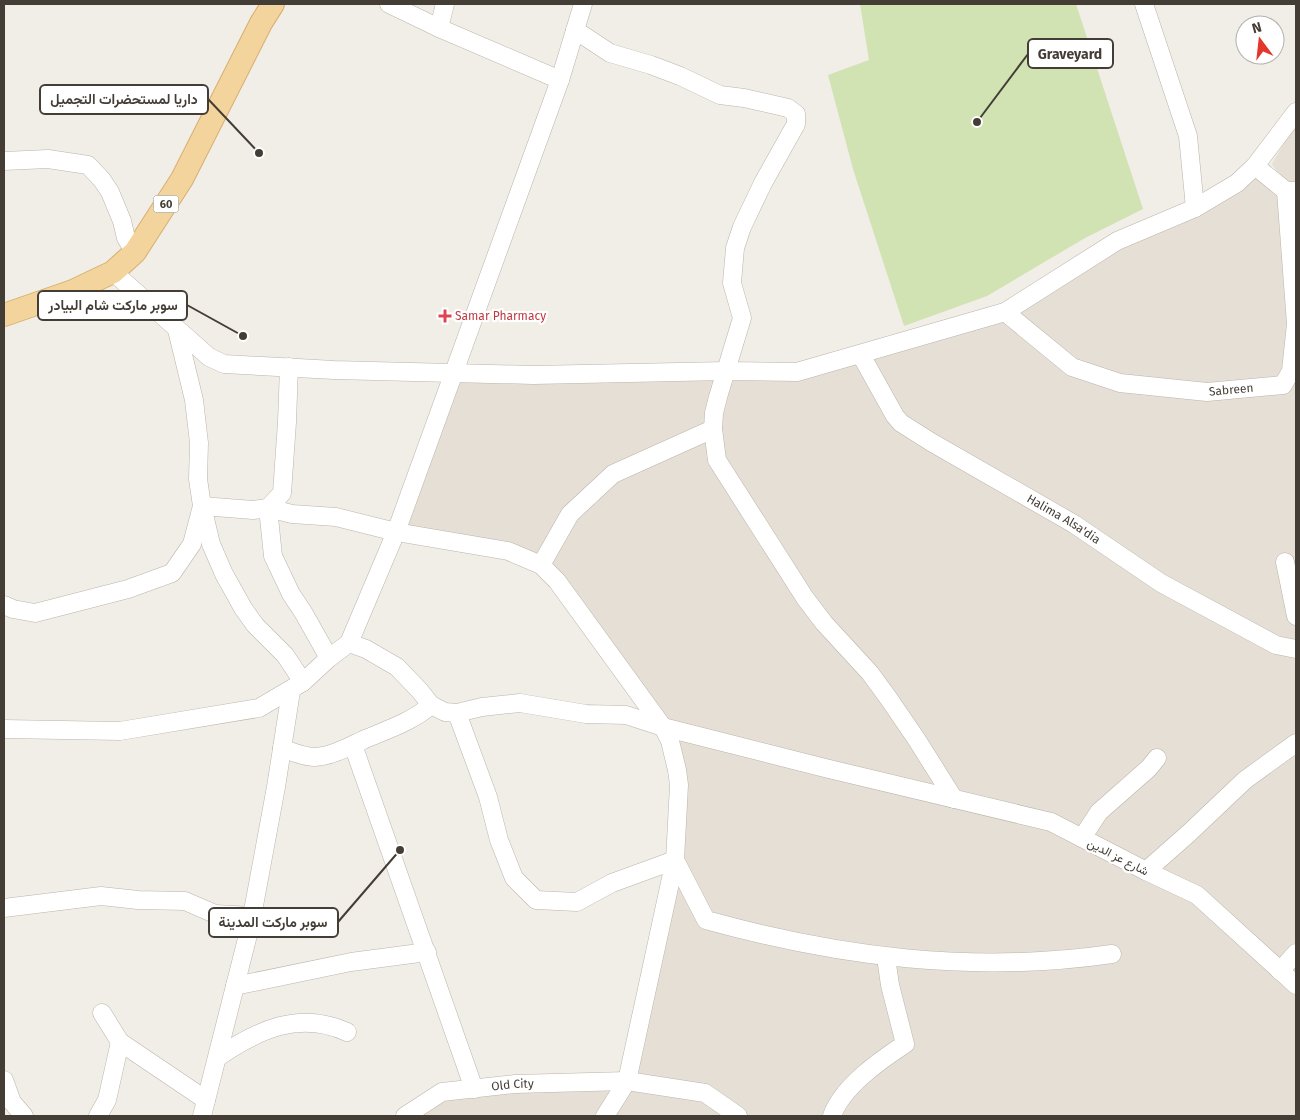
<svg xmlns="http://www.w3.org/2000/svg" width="1300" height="1120" viewBox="0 0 1300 1120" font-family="'Fira Sans',Vazirmatn,sans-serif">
	<rect width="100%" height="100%" fill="#f1ede7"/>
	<!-- residential -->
	<path fill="#e5dfd5" d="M1296 123V200L1272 164Z
		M1258 168 1296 210V1116H413L436 1096 627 1081 678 844 680 766 550 568 399 528 454 374 796 372 1003 317Z"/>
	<!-- green -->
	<path fill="#d1e2b3" d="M860 4H1076L1143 209 1085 238 987 296 904 326 853 169 828 75 869 60Z"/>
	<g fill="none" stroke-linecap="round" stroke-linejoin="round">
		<!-- minor casing -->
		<g stroke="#bcb4aa" stroke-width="19">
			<g id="minor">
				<path d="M389 4 439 28 560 80"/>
				<path d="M1144 4 1188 136 1195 208"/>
				<path d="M439 28 445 4"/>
				<path d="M575 30 610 53 651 65 680 76 720 95 744 98 788 108 796 114V124L763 183 742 227 735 248 732 283 742 318 718 397 714 413 713 429 717 460 805 598 824 623 870 673 889 699 917 740 954 799"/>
				<path d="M4 161 48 159 88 165 102 180 110 192 122 221 126 238 135 252"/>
				<path d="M1255 166 1286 191H1296"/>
				<path d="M113 272 209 357 224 364 334 370 533 375 726 371 797 372 1005 312 1117 241 1195 208 1237 183 1255 166 1296 112"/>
				<path id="s1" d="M1005 312 1072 367 1120 383 1207 392 1283 385 1291 371 1296 324 1286 191"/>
				<path d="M177 330 194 400 199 443 198 479 202 506 211 544 224 574 243 608 255 625 285 655 303 682"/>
				<path id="s2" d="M861 355 895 416 901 423 931 442 1074 524 1161 583 1276 645 1296 649"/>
				<path d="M289 367 287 422 282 493 268 508 273 556 291 594 303 612 329 658"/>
				<path d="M1285 562 1296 616"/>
				<path d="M541 565 570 514 613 474 713 429"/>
				<path d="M4 605 13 609 35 613 128 589 172 573 192 544 202 506 253 510 268 508 292 514 336 517 396 532 508 551 541 565 557 581 663 727 670 741 677 770 679 785 675 860 627 1081 605 1116"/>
				<path d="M349 643 366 649 397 667 420 691 431 705 445 712 457 713 482 707 520 703 586 714 626 715 663 727 825 768 1051 822 1146 871 1197 895 1296 985"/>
				<path d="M457 713 488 797 499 840 514 878 536 900 577 902 612 883 675 860 706 920C840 957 973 974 1112 954"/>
				<path d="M4 729 120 731 259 708 303 682 329 658 349 643 396 532 560 80 583 4"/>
				<path d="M353 745 474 1089"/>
				<path d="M282 748C292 752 304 757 315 757 332 756 348 747 363 740 386 730 412 722 431 705"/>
				<path d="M1082 838 1099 812 1149 768 1157 758"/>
				<path d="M1146 871 1188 834 1245 780 1296 743"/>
				<path d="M4 908 101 896 138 900 185 901 215 914 252 916"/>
				<path d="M1280 971 1296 953"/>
				<path d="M235 986 351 962 427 952"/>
				<path d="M102 1013 120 1042 206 1100"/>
				<path d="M218 1057C258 1030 299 1010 347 1032"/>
				<path d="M4 1080 12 1102 24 1116"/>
				<path d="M98 1116 107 1100 120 1042"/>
				<path d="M202 1116 250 927 276 787 291 691"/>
				<path id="s3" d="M405 1116 442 1092 515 1084 627 1081 705 1093 738 1116"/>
				<path d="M832 1116C842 1087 879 1061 905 1044L890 985 886 957"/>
			</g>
		</g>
		<!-- major casing -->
		<g stroke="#d7af6f" stroke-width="24">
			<path id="major" d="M4 315 73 291 113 272 135 252 182 179 261 23 273 4"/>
		</g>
		<!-- minor -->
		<use href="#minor" stroke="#fff" stroke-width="18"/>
		<!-- major -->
		<use href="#major" stroke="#f4d49d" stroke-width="22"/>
	</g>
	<!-- markers -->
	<path fill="#e0444e" stroke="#fff" stroke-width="2" d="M442.5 308.5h5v5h5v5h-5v5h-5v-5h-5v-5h5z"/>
	<g text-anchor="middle" stroke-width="4.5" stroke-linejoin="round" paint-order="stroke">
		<!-- shield labels -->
		<rect fill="#fff" stroke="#7c7772" stroke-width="1" x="153.5" y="195.5" width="25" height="17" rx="4"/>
		<g font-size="11" font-weight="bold" fill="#443d36">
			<text x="166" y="208">60</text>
		</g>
		<!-- health labels -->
		<g font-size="12" fill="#be3a42" stroke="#fff" text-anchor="start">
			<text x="455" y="320">Samar Pharmacy</text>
		</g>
		<!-- street labels -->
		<g font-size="12" fill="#443d36" stroke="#fff">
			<text dy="4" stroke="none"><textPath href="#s1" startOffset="249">Sabreen</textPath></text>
			<text dy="4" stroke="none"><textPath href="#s2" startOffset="268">Halima Alsa'dia</textPath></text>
			<text transform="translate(1118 857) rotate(27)" y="4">شارع عز الدين</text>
			<text dy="4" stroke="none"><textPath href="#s3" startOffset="115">Old City</textPath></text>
		</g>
	</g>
	<!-- callouts -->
	<path fill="none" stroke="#443d36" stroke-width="2" d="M977 122L1028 54M259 153L208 99M243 336L187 305M400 850L338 922"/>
	<g fill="#443d36" stroke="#fff" stroke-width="2">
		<circle cx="977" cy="122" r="5"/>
		<circle cx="259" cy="153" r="5"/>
		<circle cx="243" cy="336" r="5"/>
		<circle cx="400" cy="850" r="5"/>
	</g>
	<g fill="#fff" stroke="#443d36" stroke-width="2">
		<rect x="1028" y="39" width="85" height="29" rx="5"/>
		<rect x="40" y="85" width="168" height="29" rx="5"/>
		<rect x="38" y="291" width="149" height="29" rx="5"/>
		<rect x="209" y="908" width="129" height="29" rx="5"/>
	</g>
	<g font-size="14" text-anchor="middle" font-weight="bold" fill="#443d36">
		<text x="1070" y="59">Graveyard</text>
		<text x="124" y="104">داريا لمستحضرات التجميل</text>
		<text x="113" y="310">سوبر ماركت شام البيادر</text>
		<text x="273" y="927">سوبر ماركت المدينة</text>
	</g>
	<!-- border -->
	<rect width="1300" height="1120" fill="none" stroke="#443d36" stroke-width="10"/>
	<!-- north arrow -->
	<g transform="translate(1260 40) rotate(345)"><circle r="24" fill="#ffffff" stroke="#b4b1af"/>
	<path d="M0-4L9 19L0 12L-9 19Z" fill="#e4372b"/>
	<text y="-8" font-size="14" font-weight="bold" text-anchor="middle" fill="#443d36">N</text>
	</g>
</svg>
